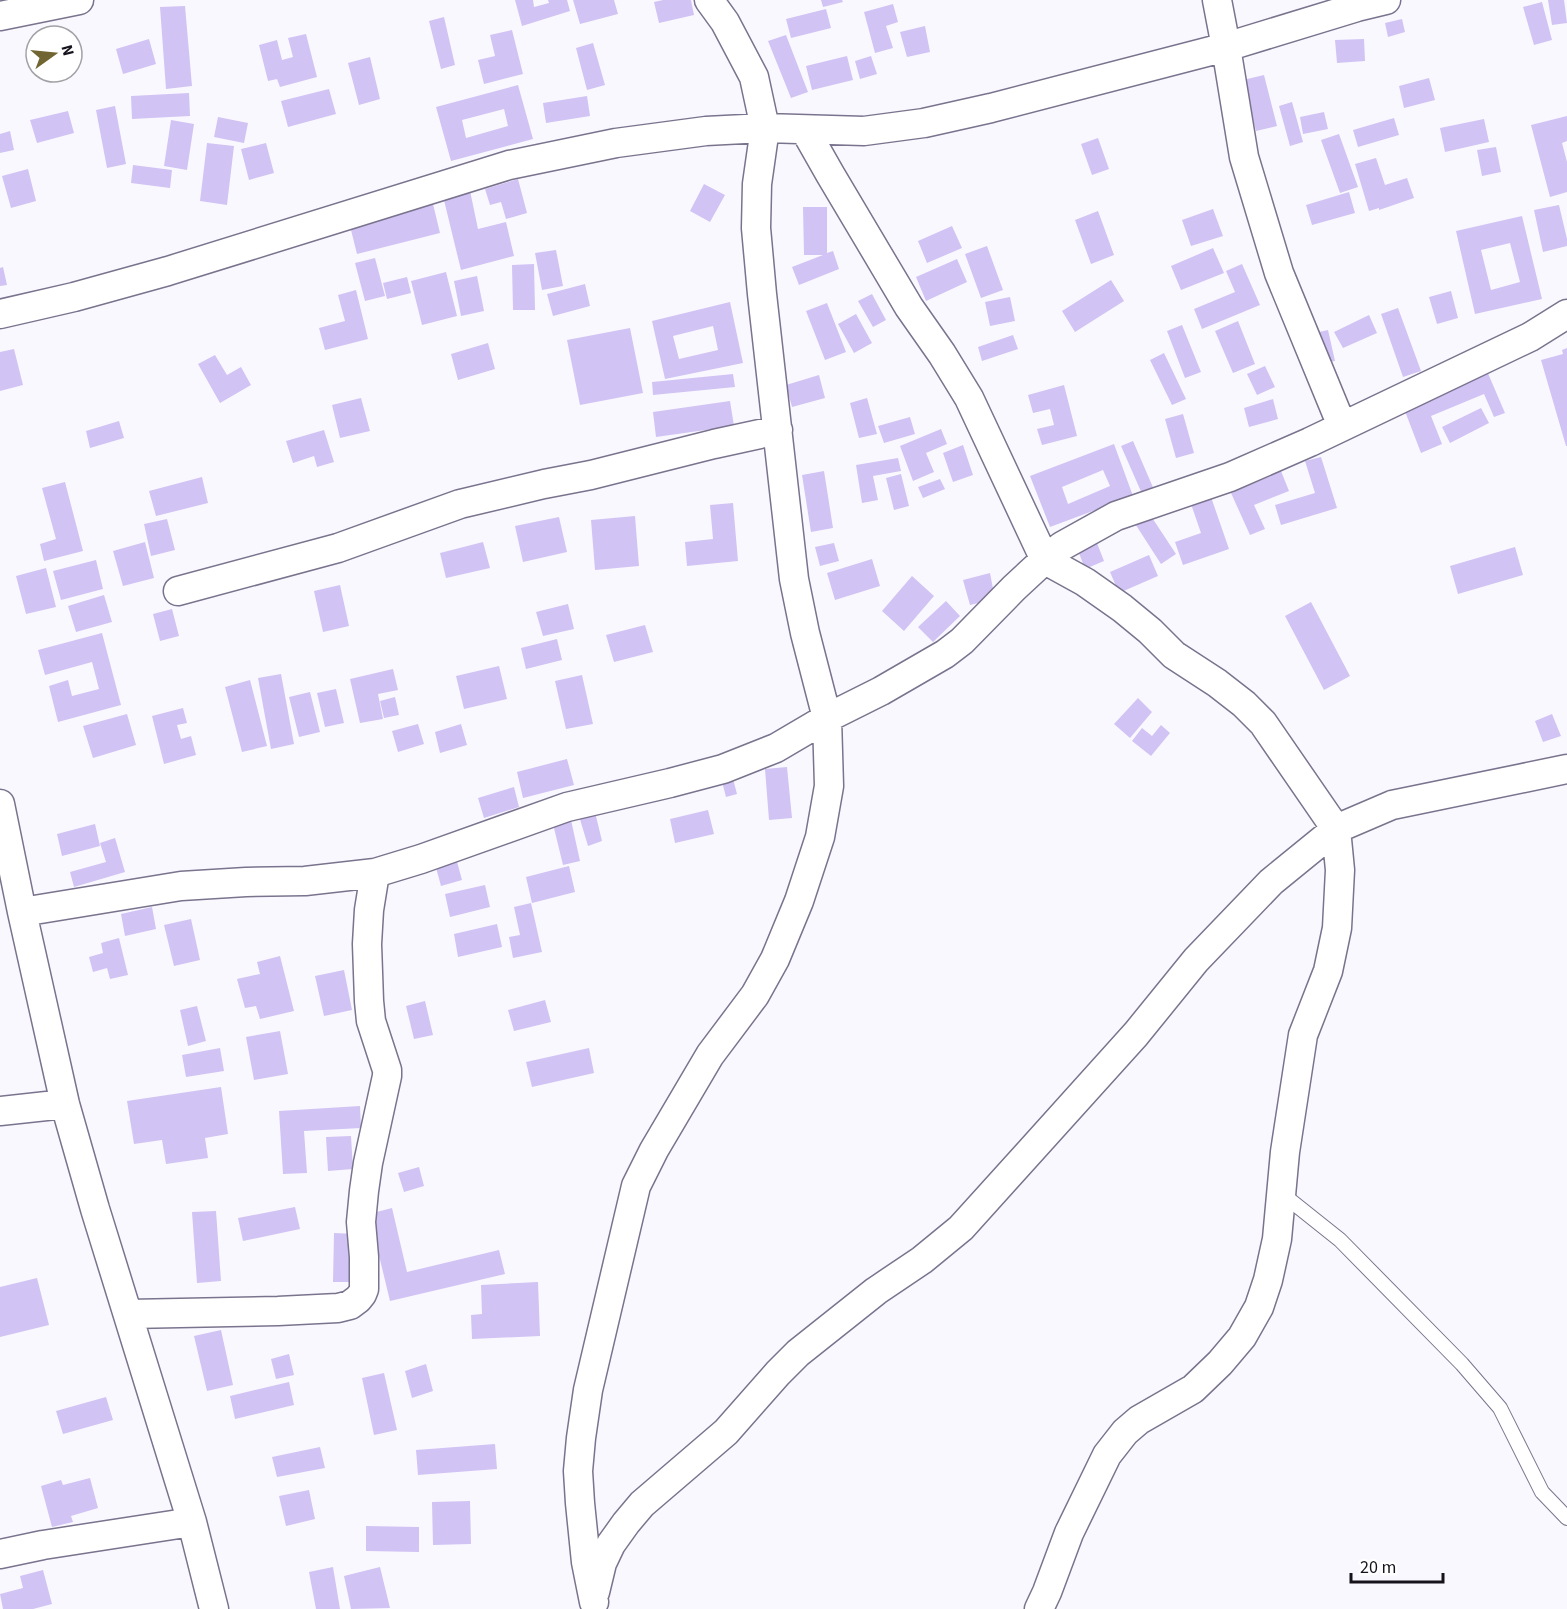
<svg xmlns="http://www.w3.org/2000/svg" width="1567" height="1609" viewBox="0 0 1567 1609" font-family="'Source Sans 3',sans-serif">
	<rect width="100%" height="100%" fill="#faf8ff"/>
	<!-- building -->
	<path fill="#d1c3f4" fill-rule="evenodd" d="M515 0H533L534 7 549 3 548 0H567L570 11 522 26Z
		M573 0H614L618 14 580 24Z
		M663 0H691L694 15 659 23 654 2Z
		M821 0H842L843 2 823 7Z
		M1548 0H1564L1567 23 1552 25Z
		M1542 2 1552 40 1534 45 1523 7Z
		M893 4 898 22 886 26 893 48 875 53 864 12Z
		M185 6 192 86 166 89 160 7Z
		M826 9 831 28 791 38 786 19Z
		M444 17 455 65 441 69 429 21Z
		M1402 19 1405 32 1388 37 1385 23Z
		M925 26 930 52 907 57 900 32Z
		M512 30 523 74 484 84 478 60 495 56 490 35Z
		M306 34 317 77 280 87 277 79 268 81 259 45 277 40 282 60 293 57 288 38Z
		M786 35 808 92 791 98 768 41Z
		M149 39 156 64 123 74 116 49Z
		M1364 39 1365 61 1337 63 1335 40Z
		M593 43 605 85 587 90 576 48Z
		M847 56 853 80 812 90 806 66Z
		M871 56 877 74 860 79 855 61Z
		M370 57 380 99 359 105 348 63Z
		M1264 75 1277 126 1256 131 1243 80Z
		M1429 78 1435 100 1404 108 1399 86Z
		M518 85 533 139 451 161 436 107ZM504 109 508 126 466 138 462 120Z
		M329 89 336 114 288 127 281 101Z
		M189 93 190 116 132 119 131 96Z
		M587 96 590 116 546 123 543 103Z
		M1292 102 1303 142 1290 146 1279 106Z
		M115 106 126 164 107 168 96 110Z
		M68 111 74 133 37 143 30 120Z
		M1324 112 1328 129 1303 134 1300 117Z
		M1567 116V141L1562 143 1567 162V192L1550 197 1531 125Z
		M218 117 248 123 244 143 214 137Z
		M1394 118 1399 135 1358 147 1353 130Z
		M1484 119 1489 142 1445 152 1440 128Z
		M171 120 194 124 187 170 164 166Z
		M10 131 14 150 0 153V134Z
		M1339 134 1358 187 1340 193 1321 140Z
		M1098 138 1109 169 1092 175 1081 144Z
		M207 143 234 146 227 205 200 201Z
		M266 143 274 173 249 180 241 149Z
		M1496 147 1501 172 1482 176 1477 150Z
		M1376 158 1385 185 1407 178 1414 198 1379 210V208L1369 211 1355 164Z
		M133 165 172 170 170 188 131 183Z
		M28 169 36 201 11 208 2 176Z
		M518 179 527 213 506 219 501 202 490 205 485 189Z
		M704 184 725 195 710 222 690 211Z
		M469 186 478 229 506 222 514 256 461 270 442 192Z
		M1349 192 1355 213 1312 225 1306 205Z
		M433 204 440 233 357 254 350 226Z
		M1559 205 1567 239V246L1543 252 1534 210Z
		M803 207H827V253L833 251 839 269 799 285 792 267 823 255H804Z
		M1213 209 1223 236 1191 246 1182 220Z
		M1098 211 1114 255 1091 264 1075 220Z
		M1522 216 1542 299 1475 314 1456 231ZM1510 243 1520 282 1491 290 1481 250Z
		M952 226 962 248 927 263 918 241Z
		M987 246 1003 290 981 298 965 254Z
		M1213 248 1224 273 1181 290 1171 266Z
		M556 250 563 286 542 290 535 253Z
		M375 258 385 296 365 301 355 263Z
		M957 259 967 282 926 301 916 277Z
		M534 264 535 310H513L512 265Z
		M1242 264 1260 305 1202 329 1194 309 1235 292 1226 271Z
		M3 267 7 285 0 286V268Z
		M446 272 457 316 422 325 411 281Z
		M477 276 484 311 461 316 454 281Z
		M407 277 411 293 387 299 383 283Z
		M1111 280 1124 301 1075 332 1062 311Z
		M585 284 590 306 553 316 547 294Z
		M356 290 368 339 325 350 319 328 345 321 338 295Z
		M1451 291 1458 318 1437 324 1429 297Z
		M872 294 886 320 873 327 858 301Z
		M1010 297 1015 321 990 326 985 302Z
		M730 302 743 363 665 379 652 321ZM713 326 718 350 679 359 673 336Z
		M827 303 846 352 825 360 806 311Z
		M1398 308 1421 371 1403 377 1381 314Z
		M856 314 872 343 854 353 838 324Z
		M1369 315 1377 333 1343 348 1334 332Z
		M1238 321 1255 364 1233 373 1215 331Z
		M1182 325 1201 372 1185 378 1167 331Z
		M630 328 643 393 580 405 567 340Z
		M1328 330 1335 361 1317 364 1310 334Z
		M1013 335 1018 349 982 361 978 347Z
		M488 343 495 369 458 380 451 354Z
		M1567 348V446H1566L1541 360 1563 354 1562 350Z
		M14 349 23 385 0 391V352Z
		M1164 353 1186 399 1172 405 1150 360Z
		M215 355 227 375 241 367 251 385 220 403 198 364Z
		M1265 366 1275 387 1257 395 1247 374Z
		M1487 371 1505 413 1494 417 1484 394 1431 416 1442 444 1421 453 1403 406Z
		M733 374 735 387 653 395 652 382Z
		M819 375 825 398 792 407 786 385Z
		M1064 385 1077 436 1042 445 1037 429 1054 425 1050 409 1033 413 1028 395Z
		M361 398 370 431 340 438 332 405Z
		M867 398 877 434 859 438 850 403Z
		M1273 399 1278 419 1249 427 1244 408Z
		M730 401 734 426 656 437 653 412Z
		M1481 408 1489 423 1450 443 1442 427Z
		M1183 414 1194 453 1176 458 1165 419Z
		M910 417 915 434 884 443 878 426Z
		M119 421 124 438 90 448 86 431Z
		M941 429 947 444 926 453 934 472 913 481 900 446Z
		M324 430 334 462 317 467 314 456 293 463 286 441Z
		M1133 441 1155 492 1143 496 1121 446Z
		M1114 444 1133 496 1050 527 1030 476ZM1103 470 1110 486 1068 504 1062 487Z
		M963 445 973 475 953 482 943 453Z
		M1321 457 1337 508 1281 525 1275 505 1315 493 1305 461Z
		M898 458 901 471 873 476 878 500 862 503 856 465Z
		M824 471 833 528 811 532 802 475Z
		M1281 471 1289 491 1254 505 1265 529 1250 535 1231 493Z
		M901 474 909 506 894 510 886 478Z
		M202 477 208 503 156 516 149 491Z
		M940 479 945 489 923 498 918 487Z
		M65 482 83 551 44 561 40 544 56 539 42 488Z
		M1211 497 1229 549 1183 565 1175 542 1201 533 1191 504Z
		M733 503 738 561 687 566 685 542 713 539 710 505Z
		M1147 510 1176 554 1161 564 1132 519Z
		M635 516 639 566 595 570 591 520Z
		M559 517 567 552 523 562 515 526Z
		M167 519 175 550 151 556 144 524Z
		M1095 538 1104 561 1085 569 1076 545Z
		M145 542 154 578 123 586 113 551Z
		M483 542 490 568 446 578 440 553Z
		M834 543 839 561 820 566 815 547Z
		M1515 547 1523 575 1458 594 1450 566Z
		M1149 555 1158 576 1119 593 1110 572Z
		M872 559 880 586 835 600 827 573Z
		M96 560 103 589 61 600 53 571Z
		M46 568 56 607 26 614 16 576Z
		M990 573 995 599 970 605 963 580Z
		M912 576 934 596 904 631 882 611Z
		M340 585 349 626 323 632 314 591Z
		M104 595 112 622 76 632 68 606Z
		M946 601 960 616 933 642 918 627Z
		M1311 602 1350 676 1324 690 1285 616Z
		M568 604 574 629 543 636 536 612Z
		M172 609 179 636 160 641 153 614Z
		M645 625 653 652 614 662 606 635Z
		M102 633 121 705 58 722 49 686 68 680 72 696 99 689 92 662 45 675 38 650Z
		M557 639 562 660 526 669 521 648Z
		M499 666 507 699 464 709 456 676Z
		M393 669 398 690 378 694 383 719 360 723 350 679Z
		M281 674 294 744 271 749 258 678Z
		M582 675 593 724 566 729 555 681Z
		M250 680 267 746 242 752 225 687Z
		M336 689 344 723 325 727 317 693Z
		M310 692 320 732 299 737 289 697Z
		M395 697 399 715 384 718 380 701Z
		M1138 698 1152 712 1130 738 1114 724Z
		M183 708 187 723 177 725 181 739 191 736 196 755 164 764 152 716Z
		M127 714 136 745 93 758 83 726Z
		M1552 714 1561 736 1543 742 1535 721Z
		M418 724 424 744 398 752 392 731Z
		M461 724 467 745 440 753 435 732Z
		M1161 725 1170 733 1151 756 1132 741 1142 728 1152 736Z
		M567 759 574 785 523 798 517 772Z
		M787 767 792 818 769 820 765 769Z
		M731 771 737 794 726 797 720 774Z
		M514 787 519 807 484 818 478 798Z
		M708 810 714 834 675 843 670 819Z
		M595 812 602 841 588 846 579 816Z
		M571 820 580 861 563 865 553 824Z
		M95 824 100 846 62 856 57 834Z
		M115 838 125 872 74 887 70 872 106 862 100 843Z
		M456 858 462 880 441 886 435 864Z
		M569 866 575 892 532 903 526 877Z
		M485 885 490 907 450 917 445 894Z
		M531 903 542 952 513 958 509 937 520 935 514 907Z
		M152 907 156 929 125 936 121 914Z
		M191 919 200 960 174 966 164 925Z
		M497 924 502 947 458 957 454 934Z
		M119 938 128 975 110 979 107 968 93 972 89 957 103 953 101 943Z
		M280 956 294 1011 260 1019 256 1006 245 1008 237 979 260 974 257 962Z
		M344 970 352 1010 324 1016 315 976Z
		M545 1000 551 1022 514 1031 508 1010Z
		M425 1001 433 1035 414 1039 406 1006Z
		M197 1006 206 1041 188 1046 180 1010Z
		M280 1031 288 1074 254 1080 246 1037Z
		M220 1048 224 1071 186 1077 182 1055Z
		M589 1048 594 1073 532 1087 526 1062Z
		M221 1087 228 1134 205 1138 208 1158 166 1164 162 1140 134 1144 127 1101Z
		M360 1106 361 1128 304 1131 307 1173 283 1174 279 1111Z
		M351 1136 353 1169 328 1171 326 1137Z
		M419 1167 424 1186 404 1192 398 1173Z
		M295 1207 300 1229 243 1241 238 1218Z
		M392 1208 407 1272 499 1250 505 1274 390 1301 369 1214Z
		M216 1211 221 1281 197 1283 192 1212Z
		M334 1233 355 1234 354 1282H333Z
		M37 1278 49 1325 0 1337V1287Z
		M538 1282 540 1336 472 1339 471 1315 482 1314 481 1285Z
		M221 1330 233 1385 207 1391 194 1336Z
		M289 1354 294 1375 276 1379 271 1359Z
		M426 1364 433 1391 412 1398 405 1371Z
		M384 1373 397 1430 374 1435 362 1378Z
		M289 1382 294 1405 235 1419 230 1396Z
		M106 1397 113 1420 63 1434 56 1411Z
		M495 1444 497 1469 418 1475 416 1450Z
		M320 1447 325 1468 277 1477 272 1457Z
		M90 1478 98 1508 71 1516 73 1522 52 1527 41 1486 61 1480 63 1485Z
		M309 1490 315 1519 286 1526 279 1496Z
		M470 1501 471 1544 433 1545 432 1502Z
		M366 1526 419 1527V1552L366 1551Z
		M333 1567 340 1609H316L309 1572Z
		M380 1567 390 1608 351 1609 344 1576Z
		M43 1570 52 1604 33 1609H3L0 1594 23 1588 20 1576Z"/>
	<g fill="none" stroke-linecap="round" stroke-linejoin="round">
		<!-- service casing -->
		<g stroke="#7a738d" stroke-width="16">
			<path id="service" d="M1281 1193 1340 1240 1462 1364 1500 1408 1542 1492 1567 1518"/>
		</g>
		<!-- minor casing -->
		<g stroke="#7a738d" stroke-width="31">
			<path id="minor" d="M1217 0 1226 47 1244 157 1279 273 1342 426
				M0 16 79 0
				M805 130 830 174 909 307 942 354 969 398 1045 560 1085 582 1122 608 1150 631 1174 655 1217 683 1244 704 1263 723 1336 829 1340 870 1337 928 1328 971 1303 1035 1285 1152 1277 1239 1268 1280 1259 1307 1242 1337 1220 1363 1193 1389 1139 1420 1125 1432 1107 1455 1069 1533 1047 1592 1039 1609
				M0 314 74 297 168 271 509 165 616 143 706 131 765 128 864 131 924 123 991 108 1226 47 1357 7 1386 0
				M178 591 338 548 460 504 544 484 591 475 714 444 778 430
				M0 804 22 912 65 1104 95 1209 192 1522 214 1609
				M22 912 181 886 246 882 305 881 375 873 421 859 567 807 670 783 723 769 776 748 827 718 881 691 945 654 962 641 1014 588 1041 563 1062 546 1116 516 1230 477 1310 442 1530 337 1567 314
				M0 1111 65 1104
				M129 1314 278 1311 338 1308 350 1305 358 1299 362 1294 364 1289V1257L361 1222 364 1191 368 1163 387 1076V1070L371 1021 369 1001 367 944 369 910 375 873
				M0 1554 43 1545 192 1522
				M595 1592 602 1563 611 1544 626 1523 642 1504 726 1432 778 1373 798 1353 876 1291 922 1260 961 1228 1136 1034 1196 960 1271 882 1336 829 1392 805 1567 769
				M594 1602 586 1562 580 1503 578 1471 581 1438 588 1390 636 1186 654 1150 710 1055 755 995 775 959 799 901 820 837 829 786 827 718 805 633 794 579 762 294 756 228 757 184 765 128 754 77 725 22 709 0"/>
		</g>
		<!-- service -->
		<use href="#service" stroke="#fff" stroke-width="14"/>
		<!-- minor -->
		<use href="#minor" stroke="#fff" stroke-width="28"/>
	</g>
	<!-- north arrow -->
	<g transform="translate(54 54) rotate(75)"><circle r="28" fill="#ffffff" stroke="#a2a1a5" stroke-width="1.5"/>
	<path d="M0-4.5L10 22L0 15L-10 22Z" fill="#716532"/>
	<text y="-9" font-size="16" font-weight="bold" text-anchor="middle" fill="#16131d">N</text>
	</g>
	<!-- scale -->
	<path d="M1351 1573v9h92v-9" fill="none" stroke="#16131d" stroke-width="3"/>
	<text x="1360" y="1573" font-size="18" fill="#16131d" stroke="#ffffff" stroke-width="4.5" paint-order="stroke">20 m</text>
</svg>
